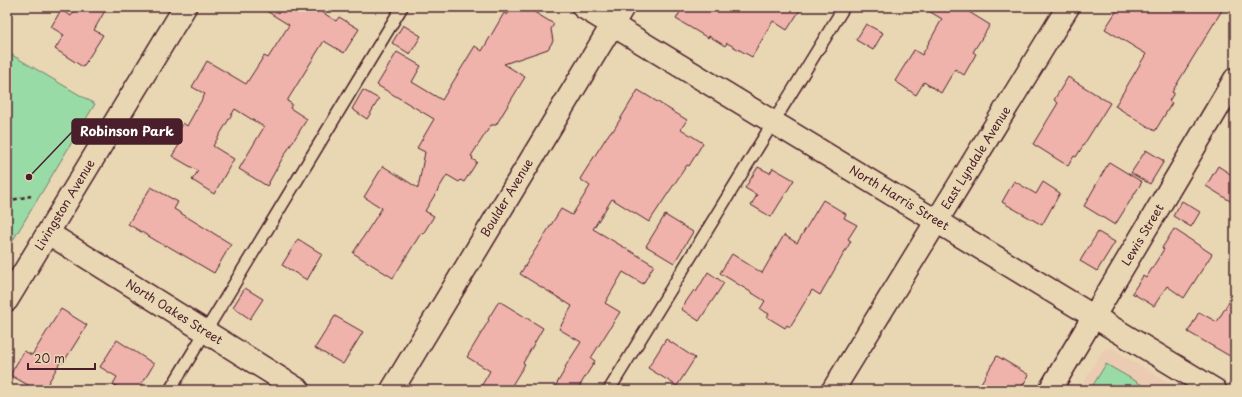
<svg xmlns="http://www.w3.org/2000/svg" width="1242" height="397" viewBox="0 0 1242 397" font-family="'Playpen Sans',sans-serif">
	<rect width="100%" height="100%" fill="#e9d7b4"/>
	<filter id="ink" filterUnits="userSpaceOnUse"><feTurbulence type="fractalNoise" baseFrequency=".025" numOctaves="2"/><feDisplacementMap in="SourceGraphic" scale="8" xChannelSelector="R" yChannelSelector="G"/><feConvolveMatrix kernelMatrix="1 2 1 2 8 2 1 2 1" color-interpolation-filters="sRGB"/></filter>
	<g filter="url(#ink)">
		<!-- built -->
		<path fill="#ebccb2" d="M1110 347 1180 390H1079L1103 350Z"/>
		<!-- green -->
		<path fill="#98dba7" stroke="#717d69" d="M7 52 95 104 7 250Z
			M1106 364 1151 390H1090Z"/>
		<!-- building -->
		<path fill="#efb3ac" stroke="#4a1f2b" d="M77 7H107L94 30 103 35 83 67 55 49 64 35 51 27 61 10 71 16Z
			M260 7H314L336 21 339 17 359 29 344 53 324 41 287 101 292 104 290 108 307 119 282 159 267 186 239 169 264 127 235 109 213 146 234 159 214 194 192 180 198 171 172 156 179 145 172 141 183 123 187 126 205 94 192 87 207 61 246 84 264 56 268 58 289 25Z
			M513 7H526L554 24 551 29 553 41 548 49 504 64 525 77 496 125H491L471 156 473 157 472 159 477 162 464 182 461 180 459 182 447 175 425 211 434 216 423 234 421 233 393 278 353 253 382 208 364 197 383 166 418 188 425 152 417 148 434 119 377 85 397 52 421 66 412 82 442 100 475 46 482 51 504 13 507 15Z
			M683 7H802L787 30 773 21 752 57 727 43 725 46 709 36 708 38 676 19Z
			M922 7H961L990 25 973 52 976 54 964 75 955 69 941 93 924 82 916 95 895 81 914 50 922 55 942 19Z
			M1119 7H1224L1172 92 1174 93 1169 101 1172 103 1155 131 1115 106 1146 54 1105 29Z
			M866 24 883 33 873 50 856 40Z
			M403 25 421 36 410 54 392 43Z
			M1068 77 1110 103 1076 157 1074 156 1068 166 1033 144 1058 103 1054 100Z
			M363 90 379 99 367 119 352 109Z
			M638 90 687 120 681 129 703 143 689 166 687 165 649 222 612 199 593 229 654 265 643 284 623 272 605 303 620 312 591 358 595 361 577 390H553L566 368 565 367 581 342 559 329 572 306 520 274 561 209 572 215 590 186 580 179 606 138 611 131H613Z
			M1146 150 1164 161 1150 184 1131 173Z
			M1109 162 1142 182 1115 225 1084 206Z
			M1218 166 1235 177V204L1206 186Z
			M758 167 770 173 773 168 794 180 771 217 751 205 757 195 745 188Z
			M1014 181 1036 194 1043 182 1060 193 1042 225 1002 202Z
			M151 187 178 202 174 209 231 244 214 273 166 245 165 246 128 224Z
			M823 200 846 214 844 218 857 225 848 239 851 241 820 295 812 290 790 327 787 325 785 328 767 317 769 314 760 309 765 301 720 273 732 254 762 273 784 235 797 243Z
			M1182 201 1200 212 1191 227 1173 216Z
			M665 215 693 232 674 263 646 246Z
			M1174 229 1212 254 1184 298 1167 286 1154 306 1132 293 1143 276 1146 278 1164 249 1162 248Z
			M1098 232 1115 242 1097 271 1080 261Z
			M298 239 322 254 307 280 282 265Z
			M708 272 724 283 699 321 681 309 694 290 696 292Z
			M245 288 263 299 250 319 233 307Z
			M1235 291V359L1188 332 1199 312 1217 322Z
			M499 301 543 328 523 363 525 364 509 390H479L490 371 467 357 489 320 488 319Z
			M61 309 87 325 63 363 61 361 44 390H37L10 375 24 351 32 355Z
			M335 316 363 332 343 364 315 348Z
			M666 339 695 358 677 386 648 368Z
			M117 340 154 364 138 390H123L113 384 117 377 100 367Z
			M997 356 1029 375 1020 390H980L983 384 981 383Z"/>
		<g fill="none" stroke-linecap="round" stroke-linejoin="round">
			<!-- lane casing -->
			<g stroke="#4a1f2b" stroke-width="14">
				<path id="lane" d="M170 390 402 7
					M609 390 844 7"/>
			</g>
			<!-- street casing -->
			<g stroke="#4a1f2b" stroke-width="25">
				<path id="street" d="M583 7 1215 390
					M48 233 299 390
					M7 300 185 7
					M392 390 623 7
					M833 390 1068 7
					M1050 390 1235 79"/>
			</g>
			<!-- path -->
			<path stroke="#4a1f2b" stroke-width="2.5" stroke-dasharray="4 3" stroke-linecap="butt" d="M7 201 31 196"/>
			<!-- lane -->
			<use href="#lane" stroke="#e9d7b4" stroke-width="11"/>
			<!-- street -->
			<use href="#street" stroke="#e9d7b4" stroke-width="22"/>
		</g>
	</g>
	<g text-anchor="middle" stroke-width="3.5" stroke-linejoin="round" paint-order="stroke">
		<!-- street labels -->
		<g font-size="12" fill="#4a1f2b" stroke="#e9d7b4">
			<text transform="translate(976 158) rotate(-58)" y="4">East Lyndale Avenue</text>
			<text transform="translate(507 198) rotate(-59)" y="4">Boulder Avenue</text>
			<text transform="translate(899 198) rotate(31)" y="4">North Harris Street</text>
			<text transform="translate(65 205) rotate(-59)" y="4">Livingston Avenue</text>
			<text transform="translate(1143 235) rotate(-59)" y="4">Lewis Street</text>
			<text transform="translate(174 312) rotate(32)" y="4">North Oakes Street</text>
		</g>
	</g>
	<!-- callouts -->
	<path fill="none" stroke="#4a1f2b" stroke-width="1.5" d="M29 177L72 132"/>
	<circle fill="#4a1f2b" stroke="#e9d7b4" stroke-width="1.5" cx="29" cy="177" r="4"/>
	<rect fill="#4a1f2b" stroke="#4a1f2b" stroke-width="1.5" x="72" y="119" width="110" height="25" rx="4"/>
	<g font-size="13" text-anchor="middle" font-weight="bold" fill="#fff">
		<text x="127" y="136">Robinson Park</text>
	</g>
	<!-- margin -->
	<rect width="1242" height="397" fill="none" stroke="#e9d7b4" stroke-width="24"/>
	<rect x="12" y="12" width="1218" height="373" fill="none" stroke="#4a1f2b" stroke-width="1.5" filter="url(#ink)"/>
	<!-- scale -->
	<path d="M28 363v6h67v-6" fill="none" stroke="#4a1f2b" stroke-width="2"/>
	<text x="34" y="363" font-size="12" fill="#4a1f2b" stroke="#e9d7b4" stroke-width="3" paint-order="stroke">20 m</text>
</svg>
